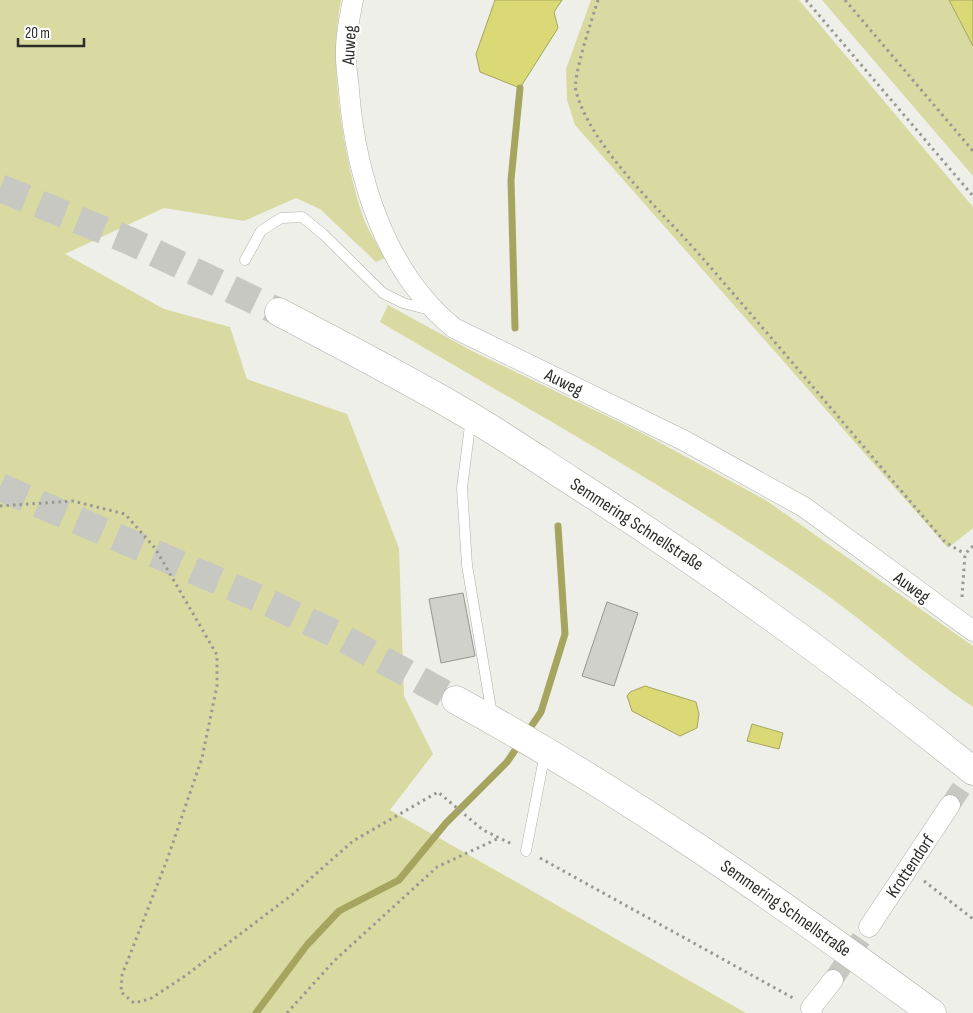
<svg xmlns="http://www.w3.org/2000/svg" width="973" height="1013" viewBox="0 0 973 1013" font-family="'Sofia Sans Condensed',sans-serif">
	<rect width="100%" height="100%" fill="#efefe9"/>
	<!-- green -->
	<path fill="#d9daa1" d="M0 0H341C328 63 343 153 362 214 367 229 377 244 385 258L376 262 320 209 296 198 244 221 164 208 65 254 164 309 230 327 247 379 347 414 399 548 404 696 433 754 390 810 746 1013H0Z
		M591 0H799L973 207V528L948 548 575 125 567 100 566 69Z
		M822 0H949L973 46V176Z
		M388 305 472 351 644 434 767 501 973 646V707C920 671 872 627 820 590 678 492 528 409 380 322Z"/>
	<!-- water -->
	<path fill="#dad976" stroke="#a6a55f" d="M495 0H562L554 12 558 28 520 88 480 72 476 54Z
		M949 0H973V46Z
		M645 686 696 702 699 714 697 728 680 736 632 711 627 696 630 692Z
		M752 724 783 733 779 749 747 741Z"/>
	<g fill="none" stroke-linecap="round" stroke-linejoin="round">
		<!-- stream -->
		<path stroke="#a6a55f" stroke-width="7" d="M515 328 511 180 520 88
			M526 734 541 712 565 634 558 526
			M256 1013 307 945 339 911 399 880 446 823 507 762 520 743"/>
	</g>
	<!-- building -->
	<path fill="#d1d1cb" stroke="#969691" d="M463 593 475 656 441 663 429 599Z
		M607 602 638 613 614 686 582 676Z"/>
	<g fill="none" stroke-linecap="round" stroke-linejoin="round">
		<!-- minor-tunnel -->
		<path stroke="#c8c8c3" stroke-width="20" stroke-dasharray="20 10" stroke-linecap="butt" d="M950 805 973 771
			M833 980 869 927"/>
		<!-- motorway-tunnel -->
		<path stroke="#c8c8c3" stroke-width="28" stroke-dasharray="28 14" stroke-linecap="butt" d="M0 188 130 241 279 312
			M0 487 265 601 335 634 456 700"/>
		<!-- service casing -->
		<g stroke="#b0b0aa" stroke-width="11">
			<path id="service" d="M245 260 261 231 281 218 302 217 323 234 383 293 403 303 430 310
				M471 418 462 488 467 565 492 715
				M526 851 545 753"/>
		</g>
		<!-- minor casing -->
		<g stroke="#b0b0aa" stroke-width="21">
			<path id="minor" d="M353 0C350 16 346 33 346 49 345 63 348 77 349 91 356 177 385 272 454 328L685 441 804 507 973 631
				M869 927 950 805
				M812 1013 811 1008 833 980"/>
		</g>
		<!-- motorway casing -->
		<g stroke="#b0b0aa" stroke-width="29">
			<path id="motorway" d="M279 312C343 346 408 379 470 416 505 437 539 460 573 482 712 571 845 667 973 771
				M456 700C623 791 779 901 932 1013"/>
		</g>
		<!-- path -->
		<path stroke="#999994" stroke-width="3" stroke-dasharray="2.5 4" stroke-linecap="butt" d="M598 0C593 16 572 78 576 91 591 149 666 215 705 261 786 354 865 449 945 542L965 554
			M806 0 973 196
			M845 0 973 151
			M0 506 73 501 125 514 155 548 217 655V686L202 758 167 860 122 975 121 992 134 1003 150 999 185 976 293 894 353 841 438 792 483 830 512 844
			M962 597 965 554 973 546
			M540 858 793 998
			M924 881 973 919
			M287 1013 334 961 437 867 499 838"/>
		<!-- service -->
		<use href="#service" stroke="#fff" stroke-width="10"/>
		<!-- minor -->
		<use href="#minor" stroke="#fff" stroke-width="20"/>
		<!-- motorway -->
		<use href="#motorway" stroke="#fff" stroke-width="28"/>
	</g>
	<g text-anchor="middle" stroke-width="4.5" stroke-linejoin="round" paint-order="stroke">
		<!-- street labels -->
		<g font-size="18" fill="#2c2c2a" stroke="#fffffe">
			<text transform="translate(349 45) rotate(-87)" y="6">Auweg</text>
			<text transform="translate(564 382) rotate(26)" y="6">Auweg</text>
			<text transform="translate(637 524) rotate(33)" y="6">Semmering Schnellstraße</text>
			<text transform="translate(912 587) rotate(36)" y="6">Auweg</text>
			<text transform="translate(910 866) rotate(-56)" y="6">Krottendorf</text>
			<text transform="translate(786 908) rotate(35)" y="6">Semmering Schnellstraße</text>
		</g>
	</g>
	<!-- scale -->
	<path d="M18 38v8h66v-8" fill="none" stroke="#2c2c2a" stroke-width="2.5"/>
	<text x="25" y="38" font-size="15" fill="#2c2c2a" stroke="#fffffe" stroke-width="4" paint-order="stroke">20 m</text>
</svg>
